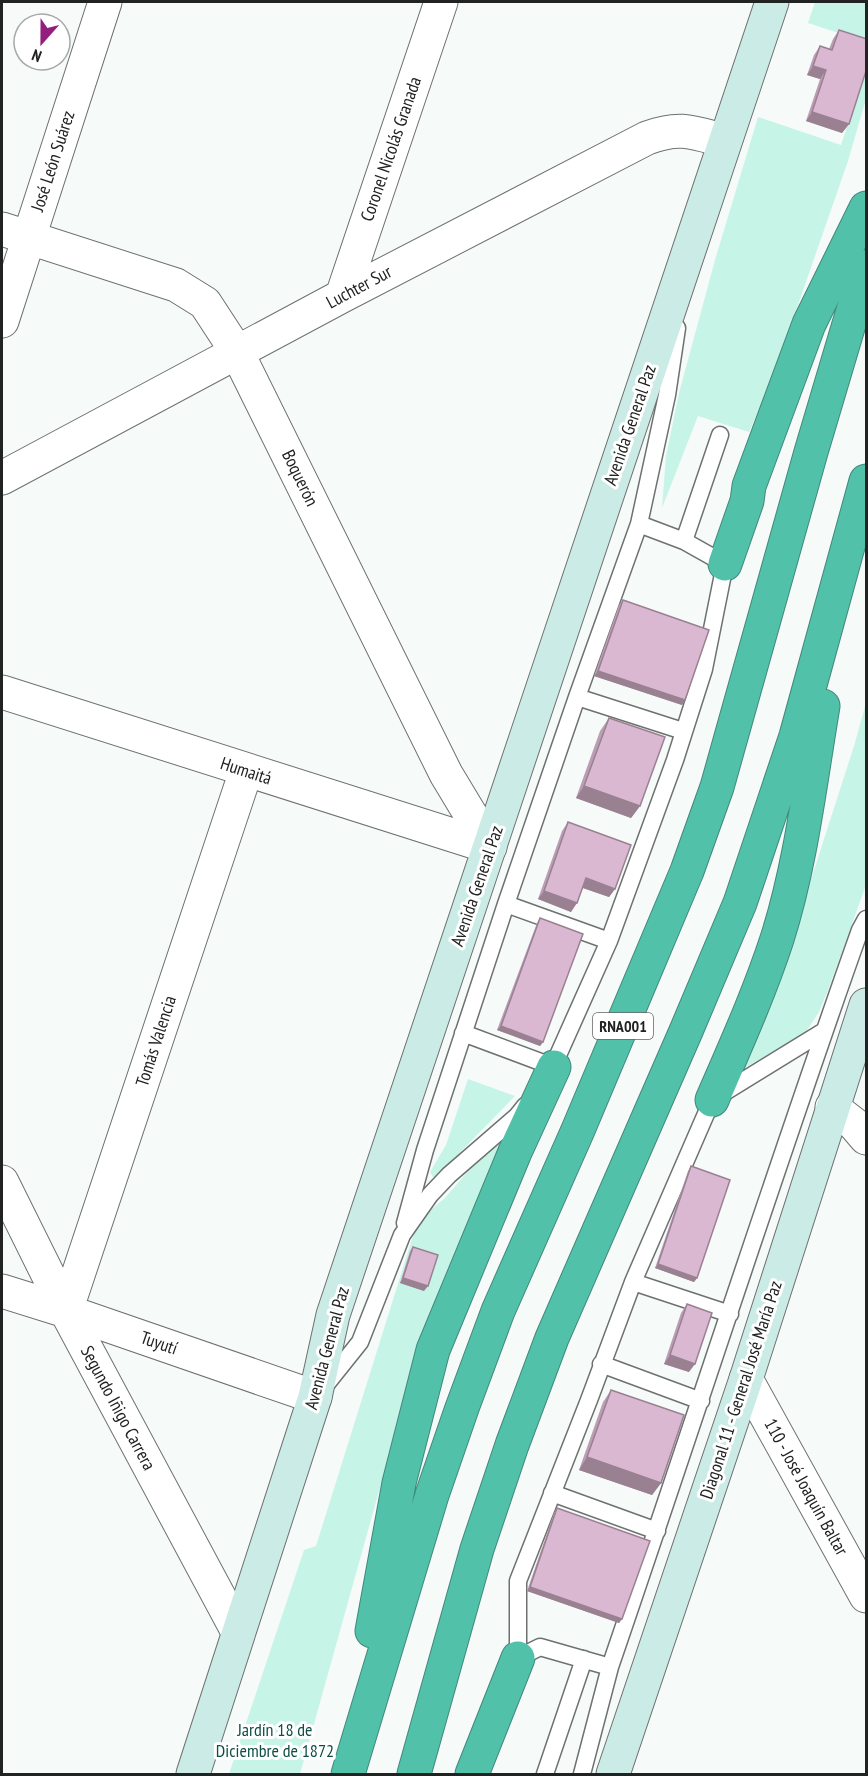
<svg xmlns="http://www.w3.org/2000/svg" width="868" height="1776" viewBox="0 0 868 1776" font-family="'PT Sans Narrow',sans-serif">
	<rect width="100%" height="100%" fill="#f6faf9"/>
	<!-- green -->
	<path fill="#c6f5e8" d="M815 2H866V42L808 23Z
		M866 67V99L848 161 774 374 749 432 698 416 662 508 666 456 679 393 715 260 758 117 841 145Z
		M866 703V885L828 990 819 1012 806 1032 741 1070 776 988 854 746Z
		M468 1079 515 1096 437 1176 433 1177 430 1172 446 1145Z
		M507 1137 419 1348 300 1774H229L304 1550 316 1546 412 1239 421 1218 445 1198 475 1163Z"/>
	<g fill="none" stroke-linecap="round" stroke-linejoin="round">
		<!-- lane casing -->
		<g stroke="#6d7170" stroke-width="19">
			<path id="lane" d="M684 541 720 435
				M577 697 683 731
				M506 904 609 941
				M824 1031 712 1100 633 1282 589 1400 518 1581V1658L540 1647 610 1667C694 1422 773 1175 860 930L866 919
				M463 1033 554 1067
				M551 1071 609 941 675 760 704 669 725 564 684 541 639 524
				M405 1223 425 1150 506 904 577 697 639 524 667 395 677 328
				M633 1282 730 1314
				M601 1364 701 1401
				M324 1387 360 1342 402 1235 430 1195 449 1175 517 1116 525 1106
				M552 1493 657 1531
				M545 1774 584 1659
				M582 1774 610 1667"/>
		</g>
		<!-- street casing -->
		<g stroke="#6d7170" stroke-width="35">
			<path id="street" d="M2 229 176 285 205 303 237 352 446 774 490 847
				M342 296 441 2
				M2 321 105 2
				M2 478 342 296 647 138C680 126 692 132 725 141
				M2 692 490 847
				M832 1107 854 1124 866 1138
				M2 1182 66 1311 238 1632
				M2 1291 66 1311 315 1397
				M66 1311 246 771
				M746 1379 866 1596"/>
		</g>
		<!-- secondary casing -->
		<g stroke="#6d7170" stroke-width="35">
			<path id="secondary" d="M193 1774 315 1397 333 1315 772 2
				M613 1774 746 1379 866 1005"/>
		</g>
		<!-- highway casing -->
		<g stroke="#41897a" stroke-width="35">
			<path id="highway" d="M725 564 747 501 749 486 809 324 866 208
				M712 1100C735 1047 759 994 777 939 801 864 810 783 823 706
				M372 1631 399 1483 433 1350 515 1152 554 1067
				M348 1774 432 1495 462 1408 498 1311 578 1130 687 871 717 787 811 452 866 267
				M414 1774 477 1549 512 1445 552 1338 686 1031 740 903 796 736 866 481
				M472 1774 518 1658"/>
		</g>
		<!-- lane -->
		<use href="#lane" stroke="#fff" stroke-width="16"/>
		<!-- street -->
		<use href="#street" stroke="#fff" stroke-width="33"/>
		<!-- secondary -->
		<use href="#secondary" stroke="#cbece6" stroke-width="33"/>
		<!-- highway -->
		<use href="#highway" stroke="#52c1aa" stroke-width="33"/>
	</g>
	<!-- wall -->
	<path fill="#bc9eb4" d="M839 30 849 124 842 133 806 121 820 79 807 75 814 55 820 46 829 49 833 39Z
		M623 600 685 700 682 705 594 676 619 605Z
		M609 718 640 806 631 818 576 798 600 731Z
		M568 822 615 889 609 897 583 888 571 912 538 899 562 831Z
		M540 918 543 1042 540 1046 497 1030 537 923Z
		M691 1166 697 1278 694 1282 655 1268 688 1171Z
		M413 1247 424 1291 400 1283 410 1251Z
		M687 1304 689 1372 664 1364 681 1313Z
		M611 1390 661 1483 652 1495 579 1470 603 1402Z
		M557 1508 622 1619 619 1623 527 1591 554 1513Z"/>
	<!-- shaded-wall -->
	<path fill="#998192" d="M813 66 826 70 820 79 807 75Z
		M812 112 849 124 842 133 806 121Z
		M598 671 685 700 682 705 594 676Z
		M584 786 640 806 631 818 576 798Z
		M586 878 615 889 609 897 580 887Z
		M544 891 577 903 571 912 538 899Z
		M501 1026 543 1042 540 1046 497 1030Z
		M658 1264 697 1278 694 1282 655 1268Z
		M403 1278 428 1286 424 1291 400 1283Z
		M670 1355 695 1364 689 1372 664 1364Z
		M587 1457 661 1483 652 1495 579 1470Z
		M530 1587 622 1619 619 1623 527 1591Z"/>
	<!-- building -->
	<path fill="#dbb8d1" stroke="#998192" stroke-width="1.5" d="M839 30 867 39V68L849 124 812 112 826 70 813 66 820 46 832 50Z
		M623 600 709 630 685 700 598 671Z
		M609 718 665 737 640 806 584 786Z
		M568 822 631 845 615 889 586 878 577 903 544 891Z
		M540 918 583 934 543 1042 501 1026Z
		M691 1166 730 1180 697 1278 658 1264Z
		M413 1247 438 1255 428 1286 403 1278Z
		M687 1304 712 1313 695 1364 670 1355Z
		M611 1390 684 1415 661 1483 587 1457Z
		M557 1508 650 1541 622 1619 530 1587Z"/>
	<g text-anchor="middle" stroke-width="6" stroke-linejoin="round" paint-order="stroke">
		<!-- shield labels -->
		<rect fill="#fff" stroke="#646464" stroke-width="1.5" x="593" y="1013" width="60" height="26" rx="4.5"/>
		<g font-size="16" font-weight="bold" fill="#212222">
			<text x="623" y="1032">RNA001</text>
		</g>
		<!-- street labels -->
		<g font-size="18" fill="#212222" stroke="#fff">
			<text transform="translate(391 149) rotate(-71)" y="6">Coronel Nicolás Granada</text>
			<text transform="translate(53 161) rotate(-72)" y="6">José León Suárez</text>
			<text transform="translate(359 287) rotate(-28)" y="6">Luchter Sur</text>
			<text transform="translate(630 425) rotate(-71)" y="6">Avenida General Paz</text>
			<text transform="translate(300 478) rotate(64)" y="6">Boquerón</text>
			<text transform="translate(246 771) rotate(18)" y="6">Humaitá</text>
			<text transform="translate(477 886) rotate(-71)" y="6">Avenida General Paz</text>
			<text transform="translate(156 1041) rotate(-72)" y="6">Tomás Valencia</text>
			<text transform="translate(159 1343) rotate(19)" y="6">Tuyutí</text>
			<text transform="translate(327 1348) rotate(-75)" y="6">Avenida General Paz</text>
			<text transform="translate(741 1390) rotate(-72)" y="6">Diagonal 11 - General José María Paz</text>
			<text transform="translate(118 1408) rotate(62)" y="6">Segundo Iñigo Carrera</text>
			<text transform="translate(806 1487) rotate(61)" y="6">110 - José Joaquín Baltar</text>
		</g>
		<!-- park labels -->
		<g font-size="18" fill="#0e4e43" stroke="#fff">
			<text x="275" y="1736">Jardín 18 de<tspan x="275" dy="21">Diciembre de 1872</tspan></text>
		</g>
	</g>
	<!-- border -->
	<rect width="868" height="1776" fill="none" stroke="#212222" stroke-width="6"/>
	<!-- north arrow -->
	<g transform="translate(42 42) rotate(201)"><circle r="28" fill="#ffffff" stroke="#a6a7a7" stroke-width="1.5"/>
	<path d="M0-4.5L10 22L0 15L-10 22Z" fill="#921e7d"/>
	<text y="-9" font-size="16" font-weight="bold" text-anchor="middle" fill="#212222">N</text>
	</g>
</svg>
